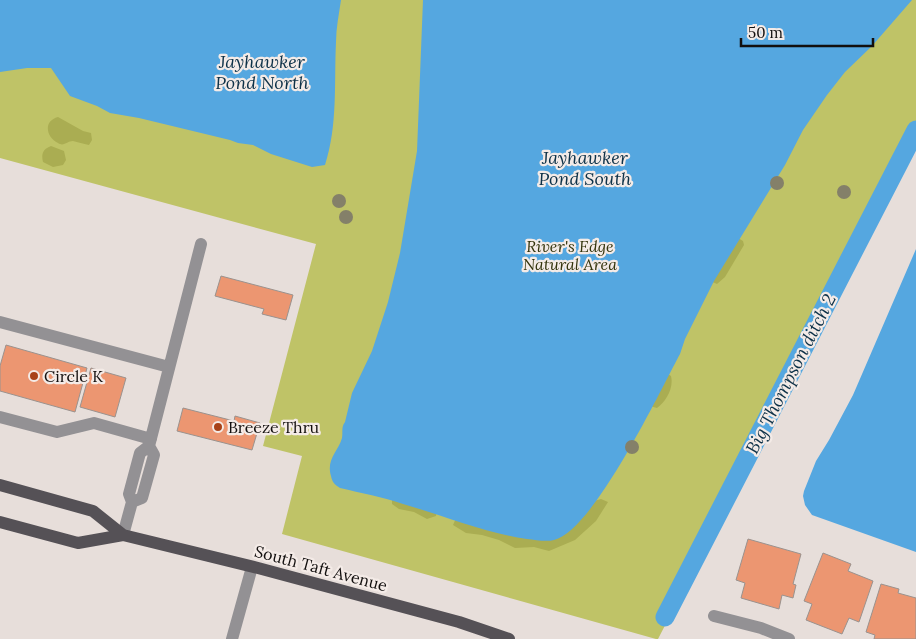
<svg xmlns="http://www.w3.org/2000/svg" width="916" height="639" viewBox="0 0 916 639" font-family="Lora,serif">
	<rect width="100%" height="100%" fill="#e7deda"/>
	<!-- green -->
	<path fill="#bfc367" d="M0 0H916V140L658 639H656L282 534 302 456 263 446 316 244 0 158Z"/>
	<!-- forest -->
	<path fill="#aaad52" d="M58 117 83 131 91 133 92 140 89 145C83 144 78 142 73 141 67 141 64 147 58 143 46 137 43 121 58 117Z
		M51 146 64 151 66 160 63 165 53 167 43 162C41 154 43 149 51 146Z
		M738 238 743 241 744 245 725 277 717 284 708 280Z
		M665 372 671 376C674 388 666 402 657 408L646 405Z
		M392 495 437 509 436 516 427 519 414 512 399 509 392 504Z
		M601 499 608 502 596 521 575 540 549 551 534 547 515 548 499 540 482 535 466 533 453 525 457 516 594 501Z"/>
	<!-- water -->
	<path fill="#55a7e0" d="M0 0H341C339 14 336 28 336 42 334 83 338 125 325 165L312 167 271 154 253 145 238 143 230 140 139 118 110 113 97 106 70 96 51 68H27L0 72Z
		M423 0H912L872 46 845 72 827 95 803 130 785 165 714 281 685 339 680 354C659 393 594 530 554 540 546 542 536 540 527 539 485 533 445 516 403 504 383 497 361 493 340 488 335 485 332 482 331 476 326 459 338 452 342 438 343 432 341 427 345 422L352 393 372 351 388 302 400 253 417 151Z
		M916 249V552L812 515 805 505 803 496 804 491 816 461 829 440 853 395Z"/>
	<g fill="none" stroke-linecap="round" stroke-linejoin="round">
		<!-- canal -->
		<path stroke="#55a7e0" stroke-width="19" d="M665 617 916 130"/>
	</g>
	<!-- building -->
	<path fill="#ec9671" stroke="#9a928e" d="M221 276 293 295 286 320 262 314 264 309 215 296Z
		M6 345 87 368 75 412 0 391V366Z
		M91 368 126 378 115 417 80 407Z
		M183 408 234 421 235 416 260 423 252 450 177 431Z
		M748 539 801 554 793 584 796 585 793 598 782 595 779 609 741 598 745 583 736 580Z
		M823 553 851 564 848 571 873 581 859 622 849 618 842 634 806 620 812 604 804 601Z
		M881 584 899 589 898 593 916 598V639H874L875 635 866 632Z"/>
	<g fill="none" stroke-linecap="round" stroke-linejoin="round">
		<!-- minor -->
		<path stroke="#939194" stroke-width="12" d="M0 322 169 367
			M0 417 57 432 94 423 151 439
			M149 446 201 244
			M123 535 132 502 129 494 140 453 149 446 154 455 142 498 132 502
			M714 616 761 628 789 639
			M232 639 252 567"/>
		<!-- major -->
		<path stroke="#555156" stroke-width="12" d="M0 485 93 511 123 535
			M0 522 78 543 123 535 258 568 459 622 509 639"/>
	</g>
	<!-- trees -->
	<g fill="#848069">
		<circle cx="777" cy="183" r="7"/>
		<circle cx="844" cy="192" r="7"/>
		<circle cx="339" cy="201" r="7"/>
		<circle cx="346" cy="217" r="7"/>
		<circle cx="632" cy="447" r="7"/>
	</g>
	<!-- markers -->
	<g fill="#a84218" stroke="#f4ebe7" stroke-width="2">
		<circle cx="34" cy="376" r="5"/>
		<circle cx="218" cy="427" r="5"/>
	</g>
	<g text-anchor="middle" stroke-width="4.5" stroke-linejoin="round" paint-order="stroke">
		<!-- park labels -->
		<g font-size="16" font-style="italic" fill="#33340c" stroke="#f4ebe7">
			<text x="570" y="252">River's Edge<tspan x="570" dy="18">Natural Area</tspan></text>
		</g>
		<!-- poi labels -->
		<g font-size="16" fill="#120f0e" stroke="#f4ebe7" text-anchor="start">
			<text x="44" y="382">Circle K</text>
			<text x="228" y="433">Breeze Thru</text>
		</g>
		<!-- street labels -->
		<g font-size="16" fill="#120f0e" stroke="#f4ebe7">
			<text transform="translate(321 568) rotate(15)" y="6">South Taft Avenue</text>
		</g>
		<!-- water labels -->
		<g font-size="18" font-style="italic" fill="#0d3148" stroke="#f4ebe7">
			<text x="262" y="68">Jayhawker<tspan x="262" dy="21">Pond North</tspan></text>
			<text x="585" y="164">Jayhawker<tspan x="585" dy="21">Pond South</tspan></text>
			<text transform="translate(791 374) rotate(-63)" y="6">Big Thompson ditch 2</text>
		</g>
	</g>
	<!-- scale -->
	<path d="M741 38v8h132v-8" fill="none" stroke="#120f0e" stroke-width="2.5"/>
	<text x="748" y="38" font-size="15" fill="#120f0e" stroke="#f4ebe7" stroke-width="4" paint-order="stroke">50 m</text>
</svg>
